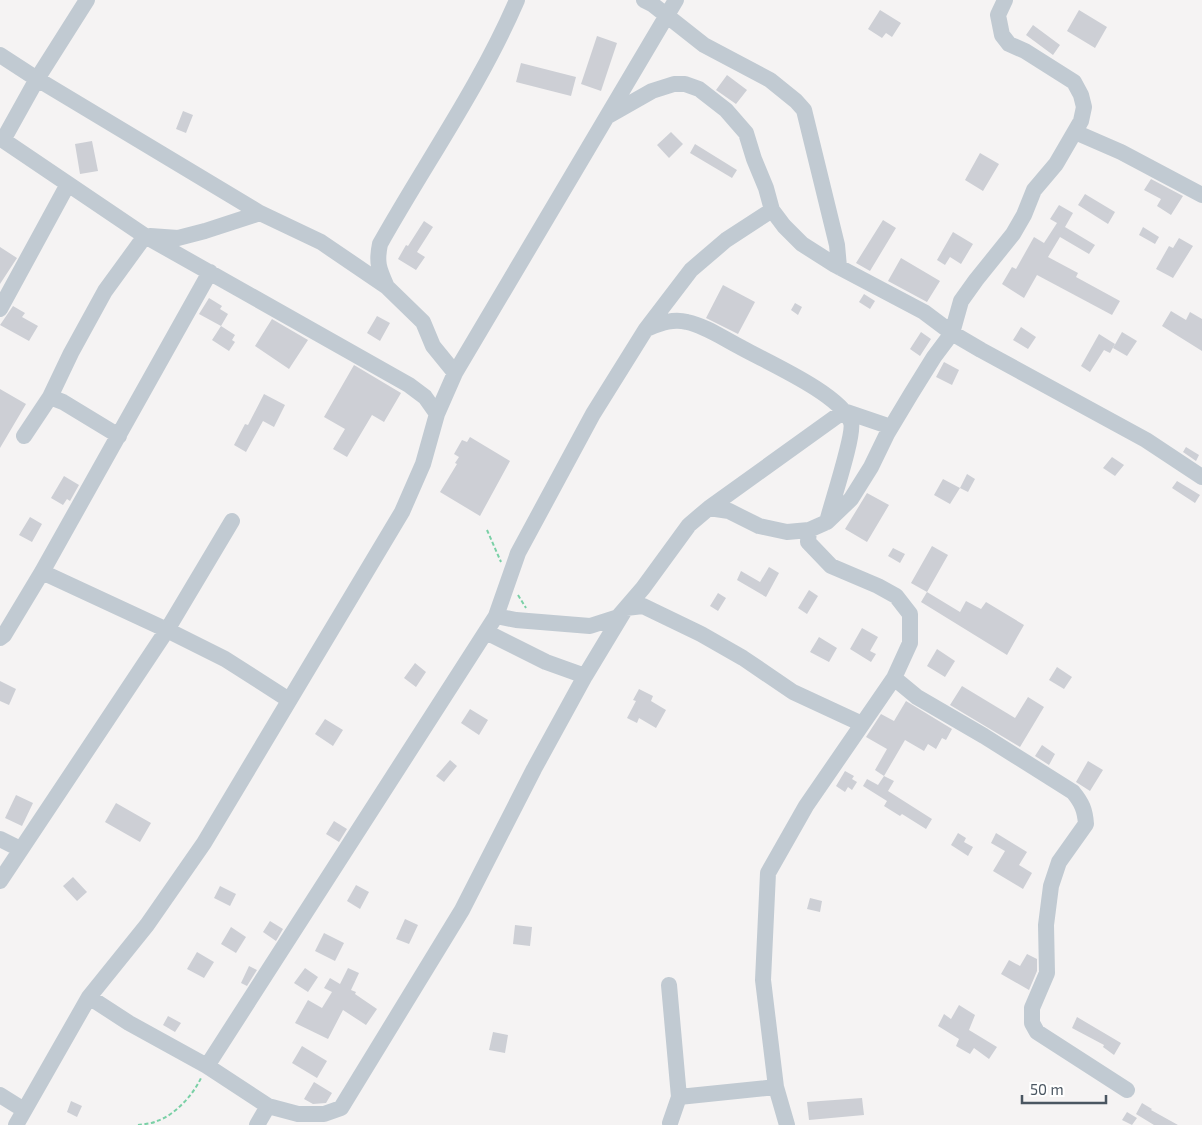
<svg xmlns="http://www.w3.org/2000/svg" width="1202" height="1125" viewBox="0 0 1202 1125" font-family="'Exo 2',sans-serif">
	<rect width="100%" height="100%" fill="#f5f3f3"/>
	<!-- building -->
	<path fill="#cdcfd5" d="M880 10 901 23 892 37 886 33 882 38 868 29Z
		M1079 10 1107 27 1095 48 1067 31Z
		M1033 25 1060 45 1053 55 1026 35Z
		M597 36 617 43 601 91 581 84Z
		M521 63 576 77 571 96 516 82Z
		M727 75 747 90 736 104 716 90Z
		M183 111 193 115 186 133 176 129Z
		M671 132 683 144 669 158 657 145Z
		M92 141 98 171 80 174 75 144Z
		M695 144 737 170 732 178 690 153Z
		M980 153 999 164 983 191 965 180Z
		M1151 179 1183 196 1171 215 1157 206 1161 199 1144 190Z
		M1085 194 1115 212 1108 224 1078 205Z
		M1059 205 1073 213 1065 227 1095 245 1089 254 1060 237 1048 257 1078 273 1076 277 1120 301 1112 315 1037 275 1024 298 1002 284 1012 267 1016 269 1034 237 1044 243 1057 223 1050 219Z
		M883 220 896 228 870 271 856 263Z
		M424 221 433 227 417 252 425 257 416 270 398 259 406 245 408 246Z
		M1143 227 1159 237 1155 244 1139 235Z
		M953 232 973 244 961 264 950 257 945 265 937 260Z
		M1179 238 1193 246 1173 278 1156 269 1169 246 1173 248Z
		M0 247 17 258 0 284Z
		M901 258 940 281 927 302 888 281Z
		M723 285 755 302 738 334 706 318Z
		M864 294 875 301 870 309 859 302Z
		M209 298 222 306 220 309 228 314 221 326 199 314Z
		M795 303 802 307 798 315 791 310Z
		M13 306 25 313 22 317 38 326 29 341 0 325Z
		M1171 311 1186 320 1190 312 1202 319V351L1162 326Z
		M377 316 390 323 380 341 367 333Z
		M272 319 308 340 289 369 255 346Z
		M221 326 235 335 232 340 235 342 229 351 212 340Z
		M1021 327 1036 337 1028 349 1013 340Z
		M921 332 931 339 920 356 910 349Z
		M1122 332 1137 341 1127 356 1113 348Z
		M1099 334 1115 344 1110 353 1104 350 1090 372 1081 366Z
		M944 362 959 370 952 385 936 377Z
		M354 365 401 393 384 422 372 415 347 457 333 449 345 429 324 417Z
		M0 389 26 404 0 448Z
		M264 394 285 405 274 427 263 421 246 452 234 445 245 424 248 425Z
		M470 437 510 461 480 516 440 492 457 464 455 463 459 457 454 454 462 440 467 442Z
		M1186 447 1199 455 1196 461 1183 452Z
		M1112 457 1124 465 1115 476 1103 468Z
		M967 474 975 479 968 492 960 488Z
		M64 476 79 485 70 501 67 499 63 505 51 498Z
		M943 479 960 488 950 504 934 495Z
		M1177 481 1200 495 1195 503 1172 488Z
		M867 493 889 505 867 542 845 529Z
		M30 517 42 524 32 542 19 535Z
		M932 546 948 555 927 592 911 583Z
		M893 548 905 554 900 563 888 556Z
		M769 567 779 573 766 597 737 580 741 571 760 582Z
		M809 590 818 596 807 614 798 608Z
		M927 592 960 612 966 601 981 609 986 602 1024 625 1007 655 921 602Z
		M718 593 726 598 718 611 710 606Z
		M862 628 878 637 870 651 876 654 871 662 850 649Z
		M819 637 837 648 829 662 810 652Z
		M937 649 955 661 945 677 927 666Z
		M415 663 426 672 416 687 404 678Z
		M1057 667 1072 677 1064 689 1049 680Z
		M0 681 16 689 9 705 0 701Z
		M962 686 1015 718 1028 697 1044 707 1020 747 950 705Z
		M639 689 653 696 651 701 666 710 656 728 639 718 637 723 627 718 636 701 633 700Z
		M906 701 952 729 946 740 942 738 936 749 928 744 924 751 905 740 884 776 875 770 887 749 866 737 881 714 894 721Z
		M470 709 488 720 479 735 461 723Z
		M325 719 343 730 333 746 315 734Z
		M1042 745 1055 754 1049 765 1035 756Z
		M450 760 457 766 444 782 436 776Z
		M1088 761 1103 770 1090 791 1076 782Z
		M845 771 854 776 852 779 857 782 852 790 848 787 845 792 836 786Z
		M884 776 894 781 888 791 932 819 926 829 902 814 900 816 884 806 887 801 863 786 867 779 878 785Z
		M16 795 33 803 22 826 5 818Z
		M116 803 151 823 140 842 105 822Z
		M334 821 347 829 339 842 326 834Z
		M958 833 966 838 964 842 973 847 968 856 951 845Z
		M996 833 1027 852 1019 865 1032 873 1023 889 993 871 1005 851 991 843Z
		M73 877 87 892 77 901 63 886Z
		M356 885 369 892 360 909 347 901Z
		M220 886 236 894 230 906 214 898Z
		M810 898 822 901 820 912 807 909Z
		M405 919 418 925 409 944 396 939Z
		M270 921 283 929 276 941 263 932Z
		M515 925 532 927 530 946 513 944Z
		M231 927 246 937 236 953 221 944Z
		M324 933 344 943 335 961 315 951Z
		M197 952 214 962 204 978 187 969Z
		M1027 954 1037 959V971L1029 990 1001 974 1009 960 1020 966Z
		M249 966 257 970 247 986 241 983Z
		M305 968 318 977 308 992 294 983Z
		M348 968 359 973 351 990 356 992 355 994 377 1009 366 1025 343 1010 328 1039 295 1023 308 1000 322 1008 332 992 324 988 330 978 340 984Z
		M959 1005 975 1015 969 1030 997 1047 989 1059 974 1048 970 1054 956 1046 959 1039 938 1026 944 1014 951 1019Z
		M168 1016 181 1023 175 1032 163 1025Z
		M1077 1017 1121 1043 1114 1055 1103 1047 1104 1045 1072 1028Z
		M493 1032 508 1035 505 1053 489 1050Z
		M302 1046 327 1061 317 1078 292 1063Z
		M314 1082 332 1093 326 1103 313 1104 304 1099Z
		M862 1098 864 1115 809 1120 807 1102Z
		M71 1101 82 1106 77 1117 67 1112Z
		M1142 1103 1152 1109 1151 1110 1178 1125H1154L1136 1114Z
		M1127 1112 1137 1118 1132 1125 1122 1120Z"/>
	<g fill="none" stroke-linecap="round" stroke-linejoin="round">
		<!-- path -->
		<path stroke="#7ad0a6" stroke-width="2" stroke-dasharray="4 2.5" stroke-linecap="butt" d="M487 530 501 562
			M518 595 526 608
			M138 1125C144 1124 151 1124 157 1121 175 1115 193 1095 201 1078"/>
		<!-- minor -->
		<path stroke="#c1cad2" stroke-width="16" d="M87 0 37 79 3 140 145 236 409 385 425 397 437 414
			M644 0 652 4 704 45 770 80 796 101 804 110 837 245 839 267
			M0 55 37 79 260 213 321 242 387 287 423 322 433 346 455 373
			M608 116 652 91 674 84H685L699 89 726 110 746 133 754 159 766 188 772 210 784 226 802 244 835 265 924 312 952 333 981 350 1146 440 1202 477
			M1075 132 1121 152 1202 195
			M150 236 178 238 205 231 260 213
			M387 287C379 269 376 263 380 244 426 162 480 86 517 0
			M0 309 68 184
			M646 329C659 324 672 318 687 322 706 326 724 339 742 348 769 363 840 394 851 422 855 434 831 505 827 522
			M50 397 63 402 119 436
			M24 436 50 397 71 353 105 291 145 236
			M709 508 844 411 891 427
			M42 572 167 630 225 659 289 700
			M496 616 516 620 590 626 618 617 643 588 689 525 709 508 729 511 759 526 787 532 809 530 827 522 851 499 871 467 887 434 911 394 934 357 952 333 961 301 976 280 1013 234 1024 215 1034 190 1056 164 1081 121 1084 107 1081 95 1074 82 1025 51 1009 44 1002 35 998 15 1005 0
			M486 632 546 662 585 676
			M0 638 4 635 42 572 210 272
			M894 678 917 697 984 736 1073 792C1082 803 1085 810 1086 824L1059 862 1051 886 1046 925 1047 973 1032 1008V1023L1037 1032 1127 1090
			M0 839 20 849
			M0 881 167 630 232 521
			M669 985 679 1097 670 1123
			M89 997 129 1023 207 1066 268 1106 298 1114H324L341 1108 462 910 534 769 585 676 626 608 643 606 701 634 743 658 793 692 862 724
			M207 1066 496 616 518 553 593 414 646 329 691 270 726 240 772 210
			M0 1095 24 1110
			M679 1097 776 1087
			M16 1125 89 997 147 925 204 843 402 512 423 464 437 414 455 373 676 0
			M257 1125 268 1106
			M787 1125 776 1087 763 980 768 873 806 806 894 678 910 643V614L896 596 878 586 831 566 808 542 809 530"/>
	</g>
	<!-- scale -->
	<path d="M1022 1095v8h84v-8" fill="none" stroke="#4a5661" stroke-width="2.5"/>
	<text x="1030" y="1095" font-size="15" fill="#4a5661" stroke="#ffffff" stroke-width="4" paint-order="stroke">50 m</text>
</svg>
